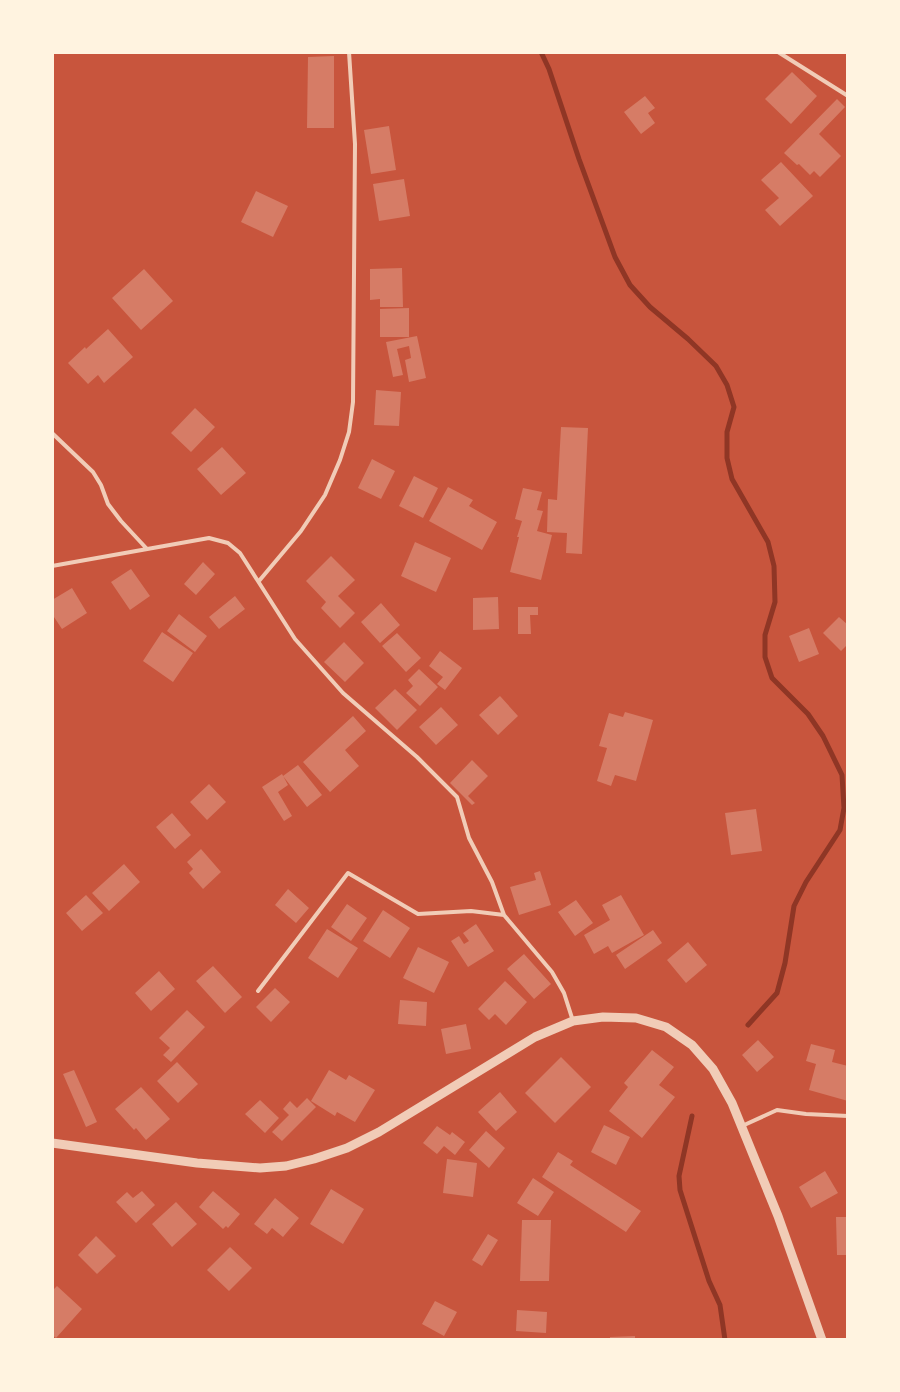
<svg xmlns="http://www.w3.org/2000/svg" width="900" height="1392" viewBox="0 0 900 1392" font-family="'Golos Text',sans-serif">
	<rect width="100%" height="100%" fill="#c8553d"/>
	<g fill="none" stroke-linecap="round" stroke-linejoin="round">
		<!-- stream -->
		<path stroke="#8f3625" stroke-width="5" d="M541 52 549 69 579 159 615 257 630 285 650 307 688 339 716 366 727 385 734 407 727 432V458L732 479 768 542 774 566 775 602 765 635V657L772 678 808 714 823 736 842 775 844 808 840 830 806 882 794 906 785 963 777 993 748 1025
			M692 1116 679 1176 680 1190 709 1281 720 1305 725 1340"/>
	</g>
	<!-- building -->
	<path fill="#d67c66" d="M334 56V128H307L308 57Z
		M792 72 817 96 791 124 765 99Z
		M645 96 655 108 648 113 655 123 641 134 624 112Z
		M837 99 845 107 819 134 841 156 820 177 814 171 810 175 799 164 797 165 784 153Z
		M389 126 396 170 371 174 364 130Z
		M781 162 813 196 780 226 765 210 779 198 761 180Z
		M404 179 410 216 379 221 373 184Z
		M256 191 288 206 273 237 241 222Z
		M402 268 403 307H380V299L370 300V269Z
		M144 269 173 301 141 330 112 298Z
		M409 308V337H380V309Z
		M108 329 133 357 104 383 98 375 88 384 68 363 85 347 86 349Z
		M417 336 426 378 409 382 405 360 411 358 409 346 397 349 403 375 393 377 386 342Z
		M376 390 401 392 399 426 374 425Z
		M195 408 215 427 191 452 171 433Z
		M561 427 588 428 582 554 566 553 567 533 547 532 548 499 557 500Z
		M222 447 246 473 221 495 197 469Z
		M372 459 395 471 381 499 358 488Z
		M414 476 438 488 423 518 399 506Z
		M448 487 473 500 469 506 497 522 482 550 429 521Z
		M523 488 542 492 537 510 543 511 537 531 552 535 541 580 510 572 519 537H517L522 521 515 519Z
		M415 542 451 558 436 592 401 576Z
		M331 556 355 580 338 596 355 613 340 628 321 608 326 602 306 581Z
		M203 562 215 574 196 595 184 584Z
		M131 569 150 596 130 610 111 582Z
		M72 588 87 613 62 629 52 614V600Z
		M235 596 245 609 219 629 209 617Z
		M498 597 499 629 473 630V598Z
		M381 603 400 625 380 643 361 622Z
		M518 607H538V615H530L531 634H518Z
		M179 614 207 636 195 652 167 631Z
		M839 617 848 625V644L841 651 823 633Z
		M809 628 819 654 799 662 789 636Z
		M162 632 193 653 173 682 143 661Z
		M397 633 421 658 406 672 382 646Z
		M344 642 364 663 345 682 324 662Z
		M440 651 462 668 445 690 437 684 443 677 429 666Z
		M419 669 438 687 420 706 406 693 413 686 408 680Z
		M395 689 417 710 397 730 375 708Z
		M500 696 518 716 498 735 479 715Z
		M441 707 458 725 436 745 419 727Z
		M625 712 653 720 636 781 615 775 611 786 597 781 607 748 599 746 609 713 623 717Z
		M353 716 366 731 345 750 359 766 330 792 303 762Z
		M472 760 488 776 468 796 475 803 472 805 450 783Z
		M298 765 322 795 307 807 283 776Z
		M282 774 288 785 278 792 292 816 284 821 262 787Z
		M209 784 226 802 207 820 190 802Z
		M756 809 762 851 731 855 725 813Z
		M172 813 191 835 175 849 156 827Z
		M201 849 221 872 203 889 189 873 193 869 187 862Z
		M124 864 140 882 109 911 92 893Z
		M540 871 551 905 519 915 510 887 536 880 534 873Z
		M288 889 309 908 296 923 275 905Z
		M86 895 103 913 82 931 66 913Z
		M621 895 644 935 612 953 608 946 594 954 584 935 610 920 602 905Z
		M576 900 593 923 575 936 558 912Z
		M347 904 367 918 351 941 331 927Z
		M383 910 410 928 390 958 363 941Z
		M476 924 494 951 468 967 451 941 459 936 464 944 469 941 463 933Z
		M327 929 358 948 338 978 308 958Z
		M653 930 662 943 625 969 616 955Z
		M688 942 707 965 686 983 667 960Z
		M418 947 449 962 434 993 403 978Z
		M524 954 551 984 534 999 507 969Z
		M213 966 242 997 225 1013 196 981Z
		M159 971 175 989 151 1011 135 993Z
		M505 981 527 1002 506 1025 495 1014 489 1020 478 1009Z
		M275 988 290 1002 271 1022 256 1007Z
		M400 1000 427 1002 426 1026 398 1024Z
		M187 1010 205 1027 171 1062 163 1055 170 1048 159 1038Z
		M466 1024 471 1049 446 1054 441 1029Z
		M758 1040 774 1057 757 1072 742 1055Z
		M811 1044 835 1050 832 1062 848 1066V1101L809 1090 816 1064 806 1061Z
		M652 1050 674 1067 659 1085 675 1097 642 1138 609 1111 628 1087 624 1083Z
		M561 1057 591 1087 555 1123 525 1093Z
		M177 1062 198 1084 178 1103 157 1081Z
		M74 1070 97 1122 86 1127 63 1074Z
		M329 1070 346 1080 349 1075 375 1090 355 1122 337 1112 335 1116 311 1101Z
		M141 1087 170 1119 146 1140 136 1128 134 1130 115 1109Z
		M500 1092 517 1112 496 1131 478 1112Z
		M307 1098 316 1107 282 1141 272 1132 289 1115 283 1109 290 1101 297 1108Z
		M260 1100 279 1118 265 1133 245 1114Z
		M604 1125 630 1137 616 1165 591 1152Z
		M437 1126 450 1135 452 1132 465 1142 455 1155 444 1146 437 1154 423 1143Z
		M486 1131 505 1148 489 1168 469 1150Z
		M558 1152 573 1161 570 1165 641 1211 626 1232 542 1177Z
		M447 1159 477 1163 473 1197 443 1193Z
		M825 1171 838 1193 811 1208 799 1187Z
		M533 1178 554 1192 538 1216 517 1203Z
		M331 1189 364 1209 343 1244 310 1224Z
		M142 1191 155 1205 136 1223 116 1202 127 1192 133 1198Z
		M213 1191 240 1214 228 1228 226 1226 223 1229 199 1207Z
		M275 1198 299 1218 283 1237 272 1228 267 1234 254 1224Z
		M176 1202 197 1224 172 1247 152 1224Z
		M836 1217H848V1255H837Z
		M522 1220H551L549 1281H520Z
		M488 1234 498 1240 482 1266 472 1260Z
		M96 1236 116 1256 97 1274 78 1255Z
		M230 1247 252 1268 229 1291 207 1270Z
		M57 1286 82 1309 56 1338 52 1335V1291Z
		M435 1301 457 1312 444 1336 422 1324Z
		M517 1310 547 1312 546 1333 516 1331Z
		M635 1336V1340H610V1337Z"/>
	<g fill="none" stroke-linecap="round" stroke-linejoin="round">
		<!-- service -->
		<path stroke="#f1ccb7" stroke-width="4" d="M778 52 848 96
			M52 433 93 472 101 485 108 504 121 521 147 549
			M52 566 209 538 228 543 240 553 295 639 343 693 417 757 457 797 469 838 492 882 504 915
			M259 581 301 531 325 495 340 460 349 432 353 402 355 144 349 52
			M258 991 348 873 418 914 471 911 504 915 552 972 564 993 573 1021
			M742 1126 777 1110 806 1114 848 1116"/>
		<!-- tertiary -->
		<path stroke="#f1ccb7" stroke-width="9" d="M52 1143 197 1163 260 1168 286 1166 314 1159 347 1148 379 1132 535 1037 573 1021 603 1017 636 1018 666 1027 692 1045 713 1069 732 1103 778 1216 822 1340"/>
	</g>
	<!-- border -->
	<rect width="900" height="1392" fill="none" stroke="#fff3e0" stroke-width="108"/>
</svg>
